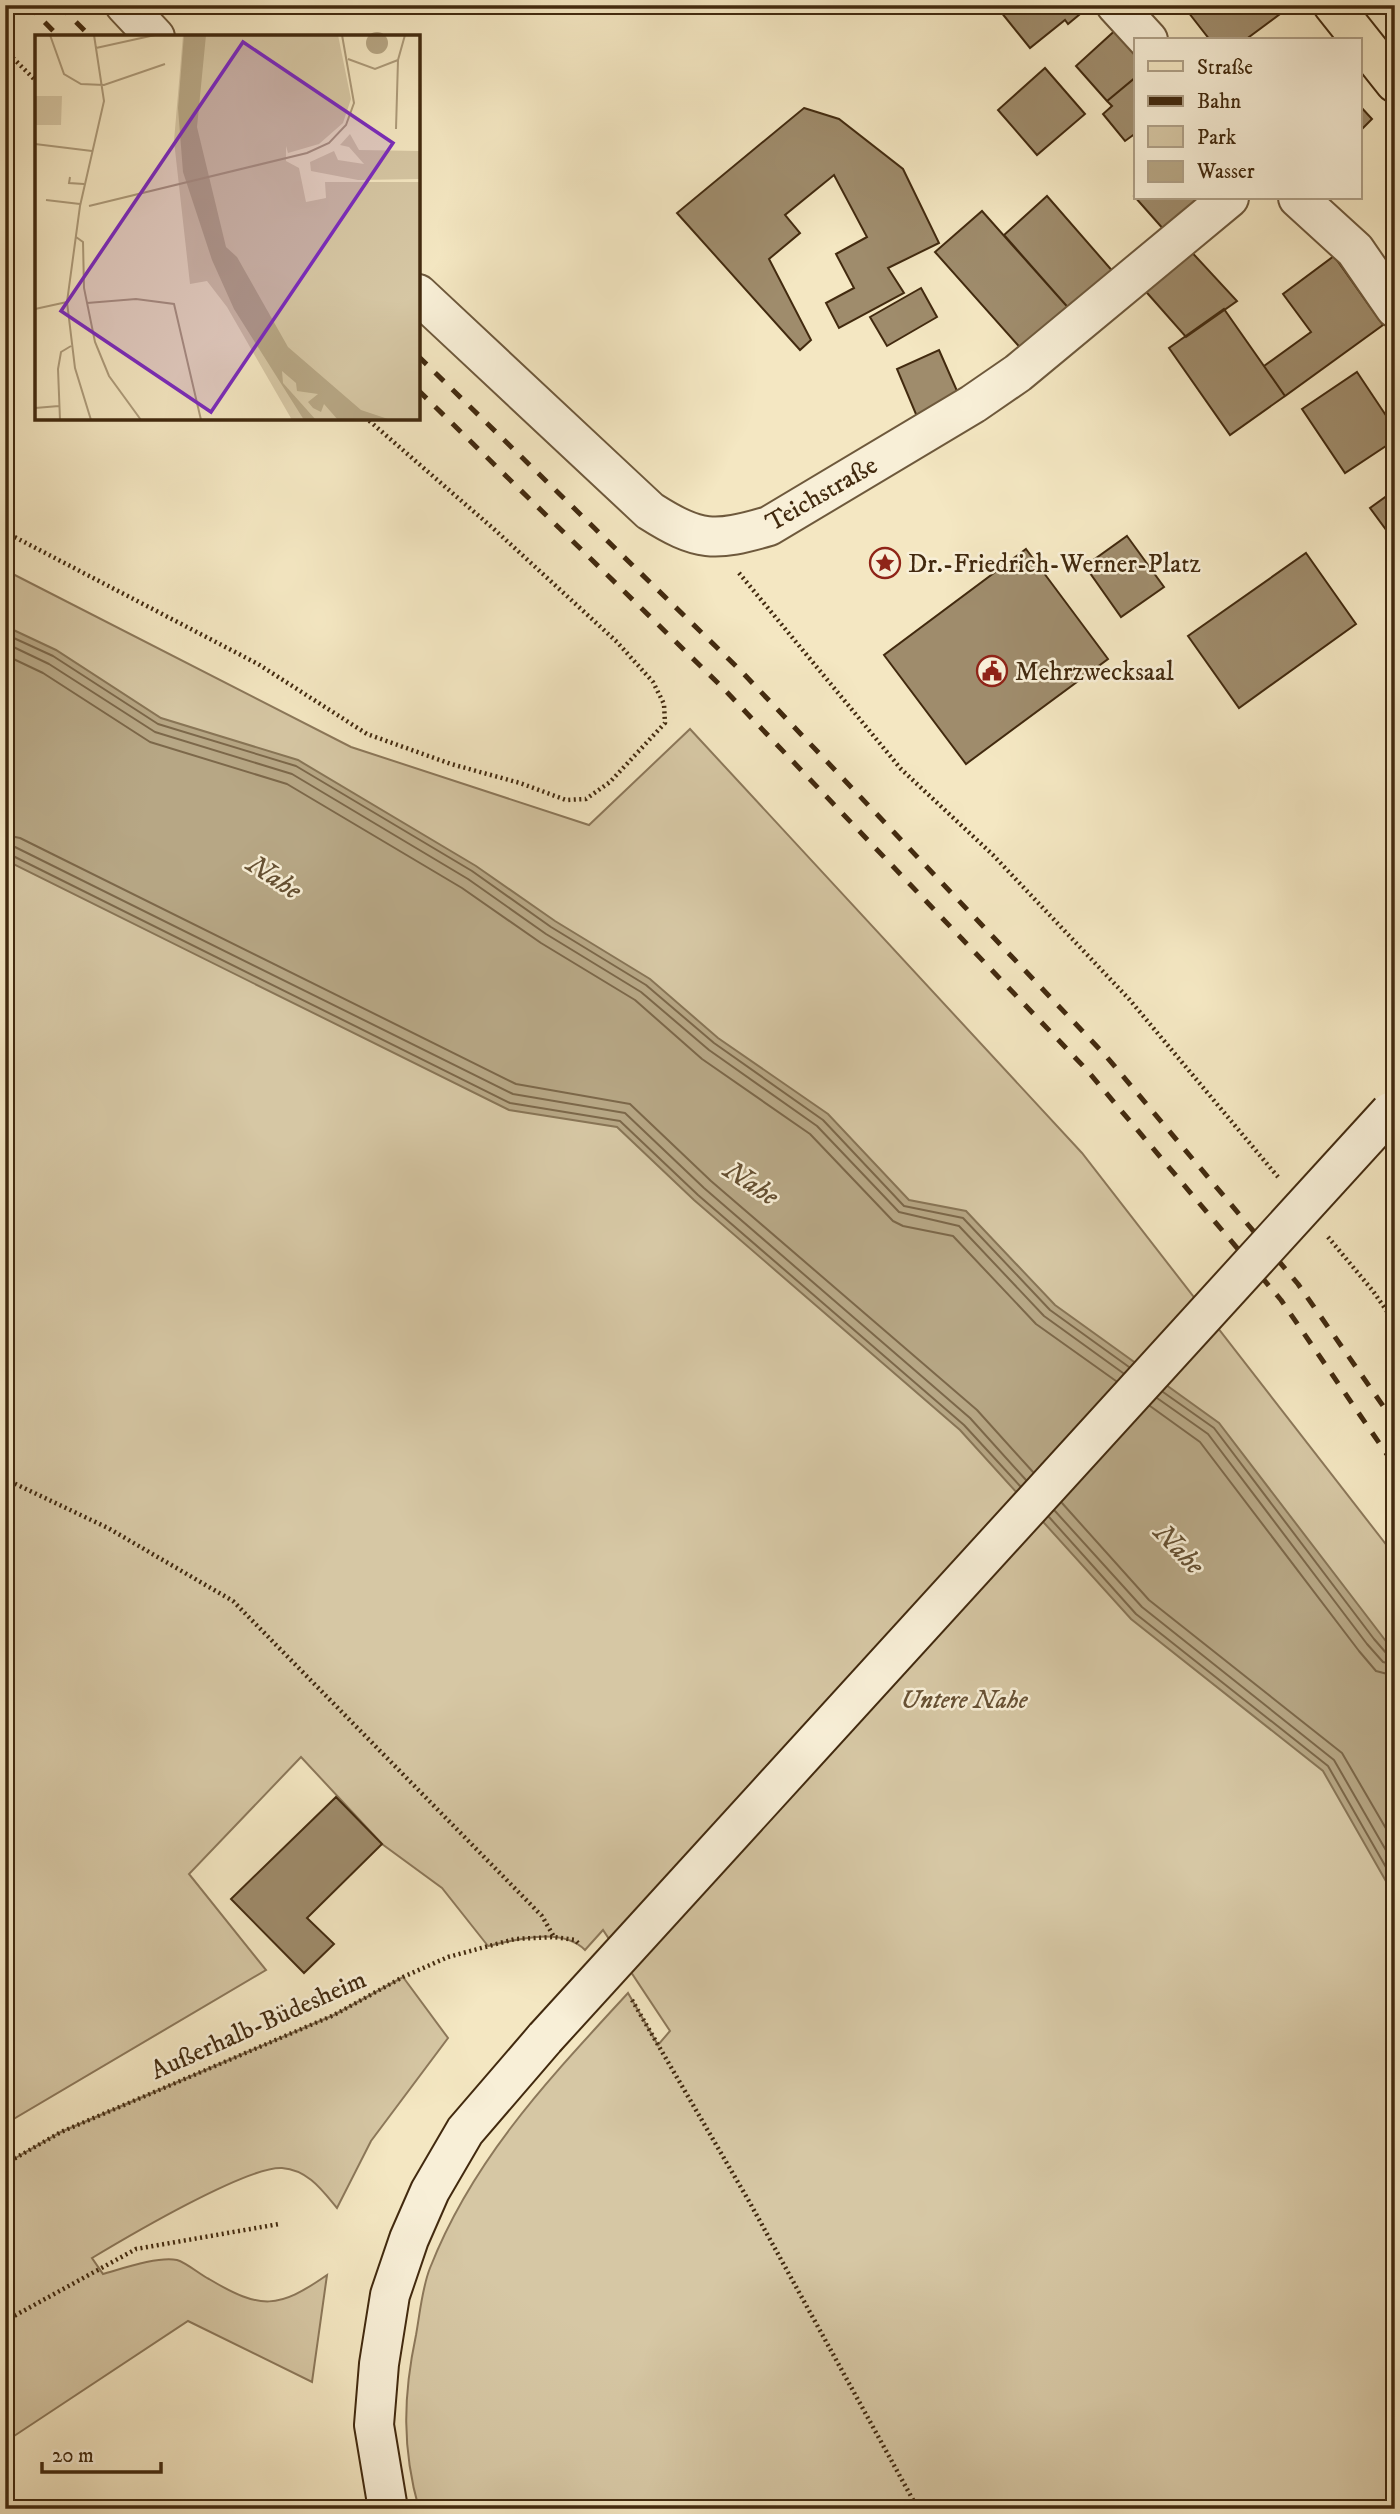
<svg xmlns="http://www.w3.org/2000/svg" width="1400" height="2514" viewBox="0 0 1400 2514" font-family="'IM FELL DW Pica',serif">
	<rect width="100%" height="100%" fill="#f4e7c2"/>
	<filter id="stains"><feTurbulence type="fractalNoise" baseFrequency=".00286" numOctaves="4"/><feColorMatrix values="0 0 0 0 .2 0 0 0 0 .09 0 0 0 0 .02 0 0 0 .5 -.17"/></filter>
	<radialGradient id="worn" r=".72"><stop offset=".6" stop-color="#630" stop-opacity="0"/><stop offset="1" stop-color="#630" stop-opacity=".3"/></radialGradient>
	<!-- green -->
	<path fill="#d6c7a4" stroke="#8c785a" stroke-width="2" d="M5 570 351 747 589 825 690 729 1082 1153 1395 1556V2509H419C402 2449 403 2396 416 2335 420 2313 422 2288 430 2268 473 2158 550 2078 628 1993L658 2045 670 2031 603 1930 585 1950C562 1927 517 1939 488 1946L442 1888 382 1844 301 1757 189 1874 266 1970 5 2124Z
		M403 1977 448 2038 371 2141 337 2208C322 2190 308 2170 282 2168 247 2166 127 2237 92 2258L103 2274C121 2269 158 2256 177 2260 187 2263 199 2274 209 2279 261 2310 278 2309 327 2275L312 2382 188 2321 5 2442V2164L61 2132 334 2015Z"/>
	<!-- water -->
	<path fill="#b7a785" stroke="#887556" stroke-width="2" d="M5 626 56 650 161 718 298 760 476 866 555 921 650 979 718 1038 828 1114 909 1200 966 1211 1055 1305 1219 1423 1395 1653V1897L1323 1771 1131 1619 960 1430 694 1200 617 1127 509 1110 5 860Z"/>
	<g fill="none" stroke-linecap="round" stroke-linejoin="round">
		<!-- shore -->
		<path stroke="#7c684a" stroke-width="2" d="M5 634 53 656 158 724 296 766 472 871 551 927 646 985 714 1043 823 1120 904 1206 963 1218 1050 1310 1129 1367
			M5 643 49 664 155 732 292 774 468 879 546 934 641 992 709 1050 817 1126 899 1212 959 1226 1044 1316 1123 1373
			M5 655 43 673 150 742 287 784 462 888 541 943 635 1000 702 1059 810 1134 893 1221 903 1226 953 1236 1036 1324 1116 1381
			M5 835 20 838 516 1084 630 1104 711 1181 977 1410 1033 1472
			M5 845 15 847 513 1094 625 1113 704 1188 970 1418 1026 1480
			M5 854 11 855 510 1103 620 1121 698 1195 964 1425 1020 1486
			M1163 1392 1214 1428 1374 1639 1387 1654 1395 1656
			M1157 1398 1208 1434 1367 1644 1383 1662 1395 1665
			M1150 1406 1200 1442 1359 1651 1376 1671 1395 1676
			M1062 1503 1149 1600 1342 1753 1395 1844
			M1055 1511 1142 1607 1334 1760 1395 1866
			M1049 1517 1136 1614 1328 1766 1395 1883"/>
	</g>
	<!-- building -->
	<path fill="#9f8c6c" stroke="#422a0f" stroke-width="2" d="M1009 5H1091L1068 24 1065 20 1030 48 1001 12Z
		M1189 5H1273L1280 14 1245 40H1210L1185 8Z
		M1120 26 1136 43V77L1107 101 1076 66Z
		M1045 68 1085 114 1037 155 998 110Z
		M1136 77V133L1125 141 1103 114 1112 106 1107 101Z
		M1360 106 1372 119 1360 131Z
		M804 108 839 119 903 169 939 243 888 268 904 293 839 328 826 303 854 288 836 254 867 237 834 175 785 215 800 233 769 259 811 340 800 350 677 213Z
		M1136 194V198H1203L1165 231 1134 196Z
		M1047 196 1115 274 1072 312 1004 235Z
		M982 211 1072 312 1025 353 935 252Z
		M1186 246 1237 301 1186 337 1141 286Z
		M1334 256 1383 325 1285 396 1264 366 1311 332 1283 294Z
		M921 288 937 317 887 346 870 317Z
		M1224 309 1285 396 1230 435 1169 348Z
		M939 350 961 400 918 419 897 369Z
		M1357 372 1395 429V440L1345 473 1302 409Z
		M1395 490V542L1370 508Z
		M1127 536 1164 587 1121 617 1085 566Z
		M1026 549 1108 659 966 764 884 655Z
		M1306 553 1356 624 1239 708 1188 636Z
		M336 1797 382 1844 307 1918 334 1944 304 1973 231 1899Z"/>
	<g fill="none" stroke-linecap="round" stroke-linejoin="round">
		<!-- street casing -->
		<g stroke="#6e593c" stroke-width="42">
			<path id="street" d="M125 5 155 37
				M1116 5 1148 40
				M1298 198 1355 250 1395 308
				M418 294 650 511C699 542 714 542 769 526L973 404 1018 373 1229 198"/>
		</g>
		<!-- secondary casing -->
		<g stroke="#422a0f" stroke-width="42">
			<path id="secondary" d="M388 2509 374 2425 379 2364 390 2295 409 2239 430 2191 465 2131 545 2038"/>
		</g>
		<!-- primary casing -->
		<g stroke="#422a0f" stroke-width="42">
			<path id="primary" d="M1333 5 1395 83"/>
		</g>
		<!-- path -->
		<path stroke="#422a0f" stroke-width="4.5" stroke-dasharray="2 3.5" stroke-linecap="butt" d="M5 50 37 82
			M5 532 258 664 367 734 451 764 520 783 566 800 586 799 610 782 665 723 664 704 653 682 617 642 495 530 366 418
			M739 573 901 769 993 855 1129 999 1278 1177
			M1328 1237 1373 1291 1395 1323
			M5 1479 108 1528 233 1601 542 1916 554 1937
			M632 2000 750 2203 918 2509
			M5 2164 61 2132 334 2015 403 1977 448 1957 515 1939 554 1937 575 1940 578 1943
			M5 2321 136 2249 279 2224"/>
		<!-- street -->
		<use href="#street" stroke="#f8efd7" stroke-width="38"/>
		<!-- secondary -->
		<use href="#secondary" stroke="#f8efd7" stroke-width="38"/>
		<!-- primary -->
		<use href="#primary" stroke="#f4e7c2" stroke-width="38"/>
		<!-- rail -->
		<path stroke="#422a0f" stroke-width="5" stroke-dasharray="12 12" stroke-linecap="butt" d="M28 5 59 37
			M59 5 91 37
			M418 356 743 673 1106 1056 1298 1284 1395 1423
			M418 390 721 686 1086 1069 1281 1300 1395 1466"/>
		<!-- secondary-bridge casing -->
		<g stroke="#422a0f" stroke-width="42" stroke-linecap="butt">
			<path id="secondary-bridge" d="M545 2038 1390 1112"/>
		</g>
		<!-- secondary-bridge -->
		<use href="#secondary-bridge" stroke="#f8efd7" stroke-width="38"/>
	</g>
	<!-- icons -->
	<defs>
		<g id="sight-ring" transform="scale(1.575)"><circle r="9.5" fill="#f8efd7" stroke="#8f2418" stroke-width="1.5"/><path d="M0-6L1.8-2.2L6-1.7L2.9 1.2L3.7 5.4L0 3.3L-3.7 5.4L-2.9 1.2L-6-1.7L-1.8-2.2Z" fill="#8f2418"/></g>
		<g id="civic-ring" transform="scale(1.575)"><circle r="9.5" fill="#f8efd7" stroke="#8f2418" stroke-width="1.5"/><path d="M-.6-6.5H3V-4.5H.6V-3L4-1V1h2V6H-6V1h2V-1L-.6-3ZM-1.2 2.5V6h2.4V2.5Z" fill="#8f2418"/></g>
	</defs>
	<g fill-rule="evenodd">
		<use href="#sight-ring" x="885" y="563"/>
		<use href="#civic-ring" x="992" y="671"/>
	</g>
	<g text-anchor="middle" stroke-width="5" stroke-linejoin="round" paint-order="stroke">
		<!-- street labels -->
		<g font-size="26" fill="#422a0f" stroke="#f8efd7">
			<text transform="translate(821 493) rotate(-30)" y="9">Teichstraße</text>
			<text transform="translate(258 2024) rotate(-24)" y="9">Außerhalb-Büdesheim</text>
		</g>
		<!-- poi labels -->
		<g font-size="26" fill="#422a0f" stroke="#f8efd7" text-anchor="start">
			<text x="908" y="572">Dr.-Friedrich-Werner-Platz</text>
			<text x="1015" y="680">Mehrzwecksaal</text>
		</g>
		<!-- park labels -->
		<g font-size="26" font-style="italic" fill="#675134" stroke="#f8efd7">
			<text x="964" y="1708">Untere Nahe</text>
		</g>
		<!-- water labels -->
		<g font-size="28" font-style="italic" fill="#655032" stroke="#f8efd7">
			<text transform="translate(275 876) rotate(33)" y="10">Nahe</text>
			<text transform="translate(752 1182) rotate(33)" y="10">Nahe</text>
			<text transform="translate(1180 1548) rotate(46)" y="10">Nahe</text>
		</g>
	</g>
	<!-- overview -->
	<g transform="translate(35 35)">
		<rect width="385" height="385" fill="#f4e7c2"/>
		<path d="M148 0H303L316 64 308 88 284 109 253 118 251 111V126L264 133 271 167 291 163 290 147H385V385H257L192 272 172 246 155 249 139 106ZM0 61H27L26 90H0ZM315 99 324 115 385 116V144L323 145 276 136 275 127 299 116 303 125 329 129 314 112 305 110Z" fill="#d6c7a4"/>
		<path d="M331 8a11 11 0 1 1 22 0a11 11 0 1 1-22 0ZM149 0H171L162 92 191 212 202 222 253 312 326 375 356 385H303L289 369 286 377 278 373 273 367 283 359 262 356 261 348 247 336 248 348 281 385H269L199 274 177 225 148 137 143 73Z" fill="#b7a785"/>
		<path fill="none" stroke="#ad9b7a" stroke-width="2" d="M15 0 29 39 46 49 69 50 130 29M61 13 120 0M313 24 340 34 363 25M361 94 363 25 370 0M0 109 57 116M35 142 34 148 49 149M11 165 45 169M54 171 272 118 294 108 311 90 319 68 307 0M41 202 48 207 49 253 60 307 74 341 106 385M52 268 101 264 139 269 166 385M0 274 32 267M0 373 24 371M25 385 23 334 26 317 36 311M56 385 40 333 32 267 45 171 69 66 59 0"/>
		<path fill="#7b2cbf" fill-opacity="0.15" stroke="#7b2cbf" stroke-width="3.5" d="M208 7 358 108 176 377 26 276Z"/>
		<rect width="385" height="385" fill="none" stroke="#422a0f" stroke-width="3.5"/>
	</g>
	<!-- margin -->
	<rect width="1400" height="2514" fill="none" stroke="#f4e7c2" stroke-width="28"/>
	<rect x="7" y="7" width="1386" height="2500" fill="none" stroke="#422a0f" stroke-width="3.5"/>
	<rect x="14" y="14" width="1372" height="2486" fill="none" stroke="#422a0f" stroke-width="2"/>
	<!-- legend -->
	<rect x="1134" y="38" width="228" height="161" fill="#f8efd7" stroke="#afa087" stroke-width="2"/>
	<rect x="1148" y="61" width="35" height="10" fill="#f4e7c2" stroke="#afa087" stroke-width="2"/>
	<text x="1197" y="74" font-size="21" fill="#422a0f">Straße</text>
	<rect x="1148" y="96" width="35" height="10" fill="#422a0f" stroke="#afa087" stroke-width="2"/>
	<text x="1197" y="108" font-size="21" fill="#422a0f">Bahn</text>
	<rect x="1148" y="126" width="35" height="21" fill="#d6c7a4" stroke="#afa087" stroke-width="2"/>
	<text x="1197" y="144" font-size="21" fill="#422a0f">Park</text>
	<rect x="1148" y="161" width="35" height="21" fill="#b7a785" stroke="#afa087" stroke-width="2"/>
	<text x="1197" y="178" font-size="21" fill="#422a0f">Wasser</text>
	<!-- scale -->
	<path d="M42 2462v10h119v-10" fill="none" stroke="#422a0f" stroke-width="3.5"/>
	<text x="52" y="2462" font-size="21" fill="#422a0f" stroke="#f8efd7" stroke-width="5" paint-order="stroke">20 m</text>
	<rect width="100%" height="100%" filter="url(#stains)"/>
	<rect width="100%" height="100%" fill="url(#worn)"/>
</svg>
